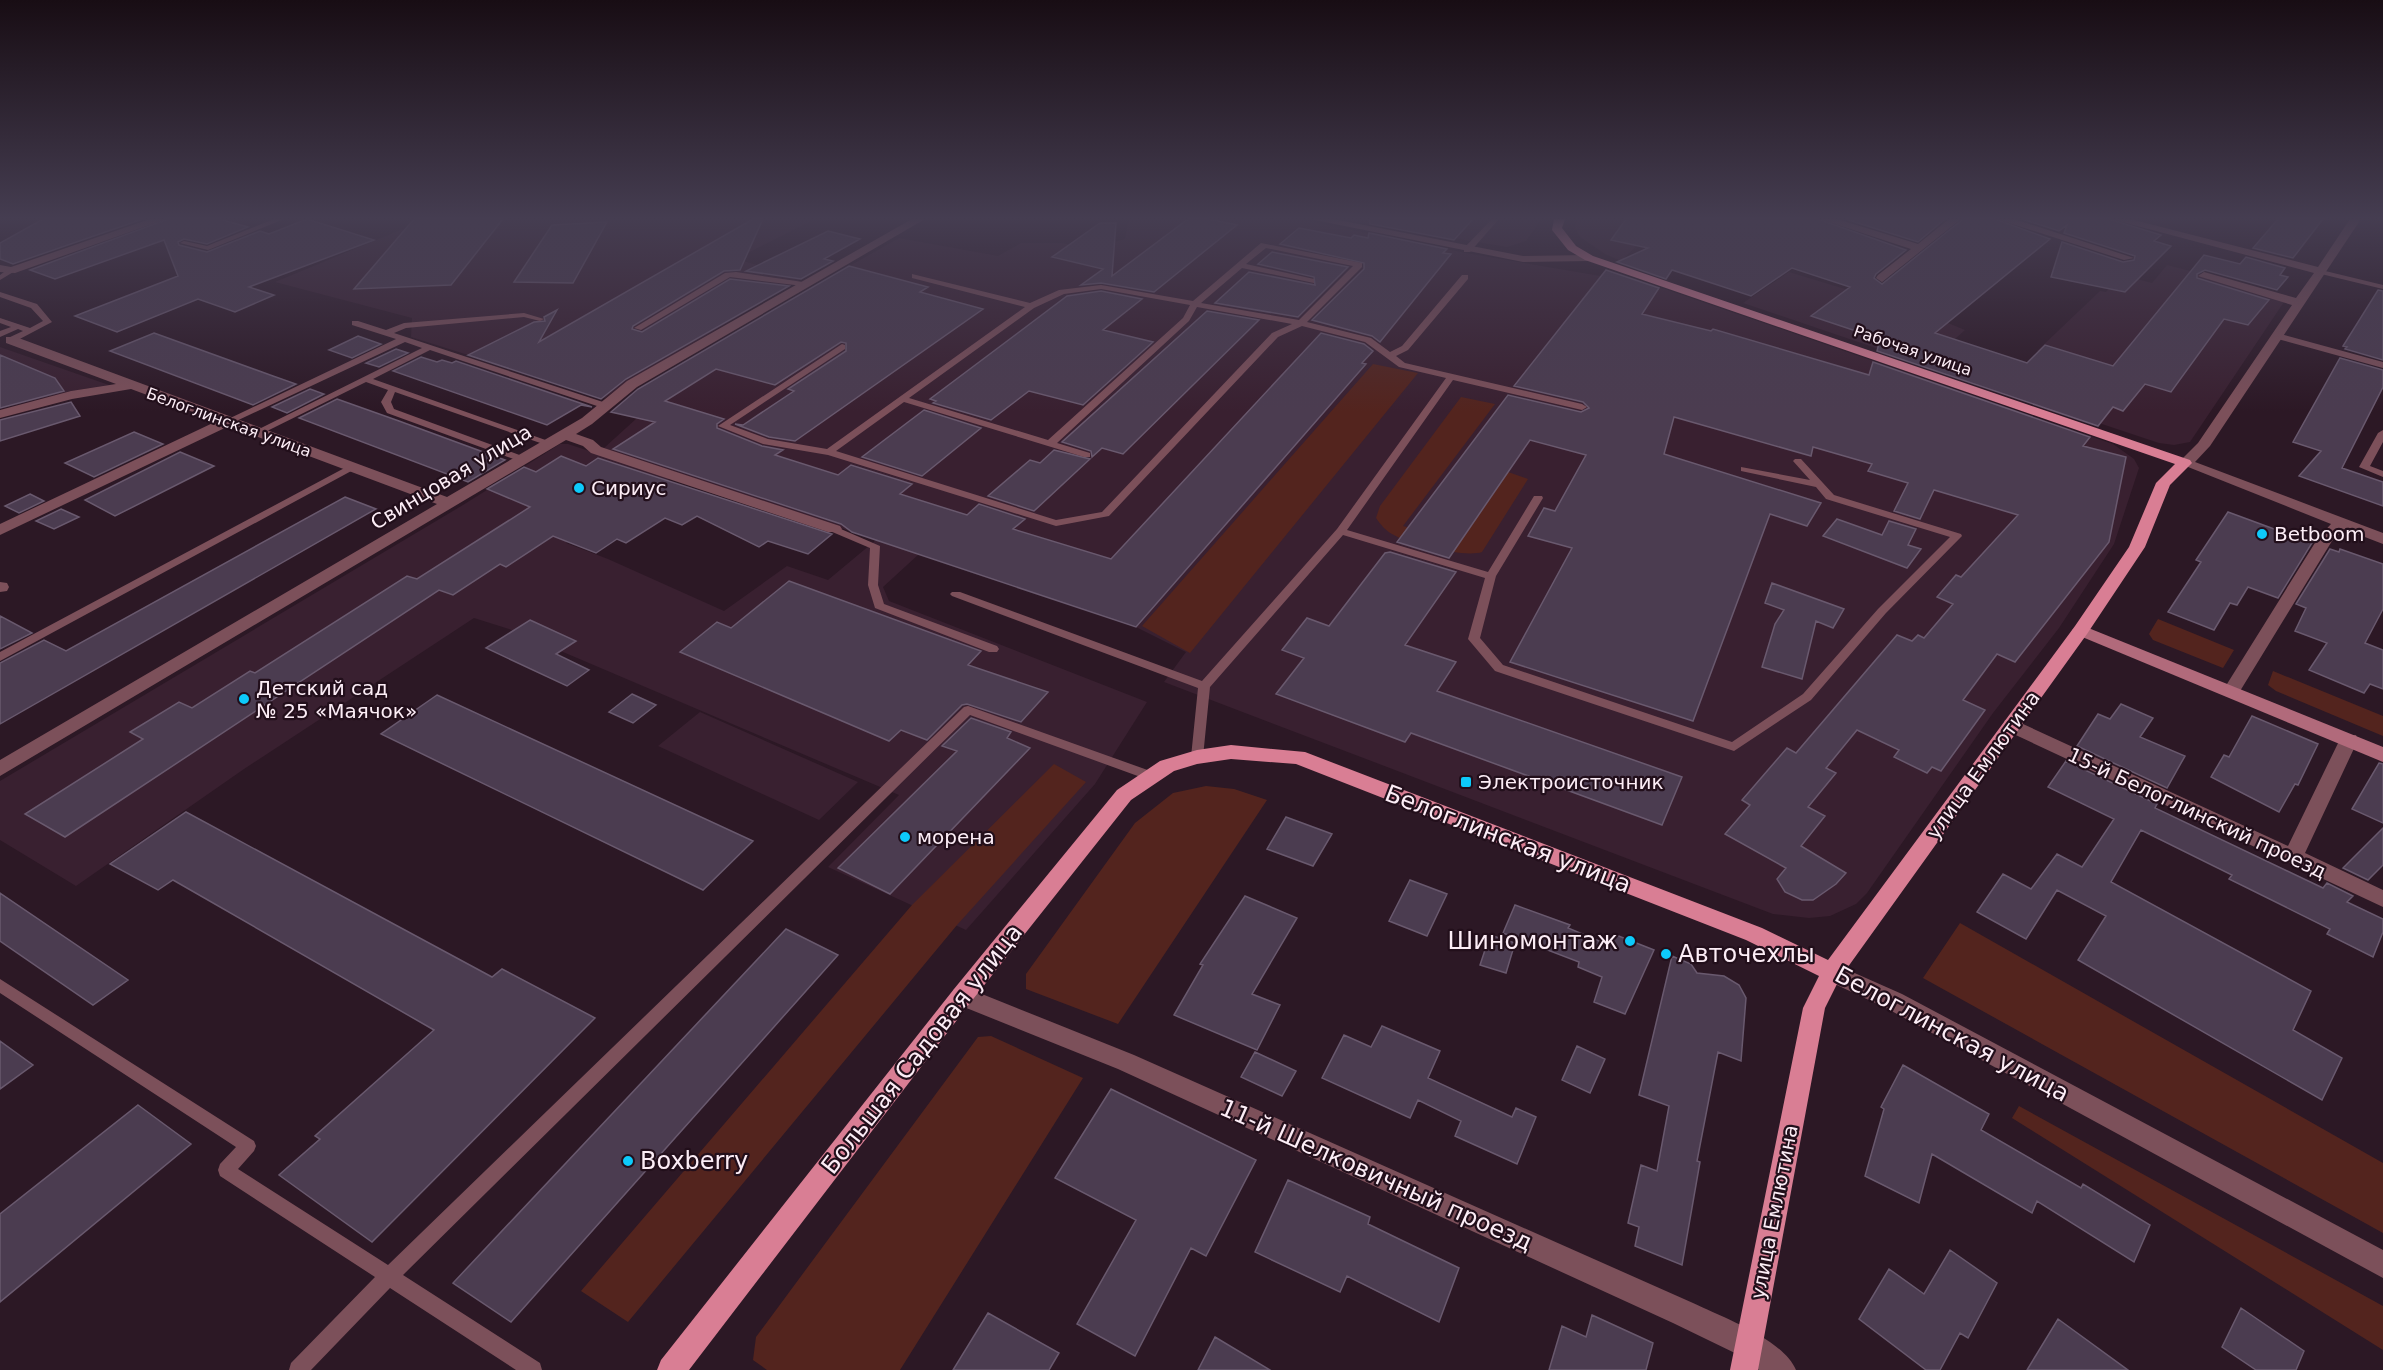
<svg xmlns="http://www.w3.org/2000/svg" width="2383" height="1370" viewBox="0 0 2383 1370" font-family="'DejaVu Sans',sans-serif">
	<rect width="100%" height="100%" fill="#2c1825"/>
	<!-- built -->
	<path fill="#392030" d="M427 219H815L736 259 803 278 626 383 605 398 411 337 412 318 275 282Z
		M1129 219H1298L1466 253 1630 281 1665 289 2113 444 2134 459 2139 468 2114 544 2059 628 1993 713 1867 893 1856 904 1830 916 1809 918 1773 914 1164 682 1186 652 1136 627 919 554 883 587 889 601 1147 702 1095 784 966 930 828 867 899 795 509 629 474 618 244 769 76 886 0 840V781L463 505 560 444H568L671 478 589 531 584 530 566 543 608 559 724 611 787 566 828 580 876 540 604 448 637 418 809 310 784 303 899 238 998 256 1021 243H1062L1089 249 1125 239Z
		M1338 219H1541L1526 241 1507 247Z
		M1577 219H1655L1645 238 1621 261 1605 254 1580 237 1575 228Z
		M2167 265 2288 296 2190 442 2174 445 2159 443 2072 414 2104 373 2037 351 2100 291 2106 292 2122 275 2152 283Z
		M1789 272 1947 320 1948 323 1965 330 1926 365 1743 303Z
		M0 347 109 385 71 391 0 409Z
		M700 712 858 782 819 820 658 746Z"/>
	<!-- green -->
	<path fill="#53241e" d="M1373 364 1418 373 1190 653 1142 626Z
		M1461 397 1495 404 1403 526 1459 543 1508 472 1528 479 1482 552C1465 558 1408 544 1392 534 1385 530 1381 525 1376 518L1380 506Z
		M2158 619 2234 650 2223 668 2153 640 2149 634Z
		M2273 671 2383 716V736L2276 691 2268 685Z
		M1054 764 1086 782 957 925 628 1322 581 1291 912 905Z
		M1206 786 1234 789 1267 800 1118 1024 1026 989V974L1135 823 1173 793Z
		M1960 923 2383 1163V1233L1923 978Z
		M991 1036 1083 1078 900 1370H767L753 1360 756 1337 978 1037Z
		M2019 1106 2383 1306V1350L2012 1118Z"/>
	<!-- building -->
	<path fill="#4b3c50" stroke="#69596e" stroke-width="1.5" d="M43 219H143L13 264 0 259V243Z
		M168 219H219L248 227 207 244 184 239 178 242 179 245 207 252 260 231 269 234 307 219 374 240 249 287 274 295 235 312 198 299 117 332 75 316 178 276 164 240 55 279 30 270Z
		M414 219H503L451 285 354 289Z
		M753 219H763L740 270 724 271 633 326 632 329 642 332 730 279 789 286 626 379 601 399 468 355 534 322 545 321 544 317 557 310 539 342Z
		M1188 219H1208L1237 225 1154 292 1101 283 1081 285 1103 269 1052 257 1100 223H1116L1112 276Z
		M1370 219H1473L1454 240 1370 224Z
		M1626 219H1818L1906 250 1876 274 1874 278 1882 284 1963 219H1995L2050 239 1935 333 2027 363 2045 345 2113 366 2204 255 2240 264 2246 257 2285 268 2280 275 2288 277 2277 290 2205 270 2197 274V278L2269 300 2248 325 2224 319 2171 392 2145 384 2123 411 2113 407 2098 426 1877 351 1880 339 1811 316 1850 287 1792 268 1751 296 1672 270 1666 279 1617 262 1648 248 1611 240Z
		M1845 219H1945L1918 242Z
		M2022 219H2109L2161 235 2154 241 2171 246 2125 292 2051 277 2062 242 2123 262 2134 260 2135 256 2064 233 2067 225 2059 231Z
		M2278 219H2323L2293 258 2253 248Z
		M607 222 573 283 514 282 552 225Z
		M1299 228 1351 238 1354 235 1368 238 1369 233 1447 249 1443 253 1451 254 1380 342 1372 336 1312 320 1364 269V263L1280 244Z
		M828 231 860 239 824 259 833 261 801 279 746 271Z
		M1272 252 1348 267 1298 317 1215 303 1249 272 1315 285 1314 277 1258 264Z
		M849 266 928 287 920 292 983 309 795 441 769 437 735 424 743 425 794 391 788 389 846 351V343L841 342 775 385 716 369 665 401 724 419 717 424V428L762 446 783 450 775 455 838 475 851 465 912 484 900 494 967 515 979 504 1025 519 1013 529 1111 559 1321 333 1364 344 1373 351 1362 363 1366 364 1136 627 852 532 841 524 613 449 655 422 611 412 638 389Z
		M1606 270 1659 288 1642 314 1711 331 1713 329 1869 375 1873 362 2090 437 2083 446 2126 457 2109 542 2015 662 1997 654 1963 700 1985 710 1941 771 1932 767 1927 773 1894 757 1899 750 1857 730 1826 768 1836 773 1808 807 1825 816 1801 846 1846 873 1836 884 1813 900H1802L1785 892 1777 879 1786 868 1725 834 1750 805 1742 800 1787 748 1796 753 1897 635 1912 641 1918 635 1924 638 1953 604 1937 597 1956 575 1961 577 2018 515 1934 490 1920 519 1894 511 1908 483 1868 471 1872 464 1813 447 1811 456 1674 417 1664 454 1821 503 1807 526 1770 514 1693 721 1510 662 1572 548 1528 536 1544 508 1555 511 1586 455 1530 440 1449 558 1397 542 1508 395 1581 412 1589 408 1583 402 1514 386Z
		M2378 290 2383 291V360L2345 349 2347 347 2343 346Z
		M1101 291 1142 299 1103 330 1153 342 1083 405 1029 391 991 420 933 403 936 401 930 399 1067 296Z
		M1207 311 1259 320 1123 454 1102 448 1092 457 1091 451 1062 442Z
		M154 333 273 376 296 384 253 405 110 351Z
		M358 336 381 344 352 358 329 350Z
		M396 349 408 353 379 367 366 363Z
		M0 355 55 378 64 391 0 408Z
		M421 357 437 362 442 360 452 363 456 361 592 407 581 405 547 425 393 371Z
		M2340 358 2383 370V387L2342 468 2383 482V506L2299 476 2321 451 2293 442Z
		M310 389 324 394 287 413 272 407Z
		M337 399 399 421 505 460 468 482 299 418Z
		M71 402 80 416 0 441V420Z
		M924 410 981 428 922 476 862 457Z
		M134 432 163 444 94 477 65 463Z
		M1054 450 1090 459 1034 511 988 496 1030 460 1040 463Z
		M180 452 214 466 115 516 85 500Z
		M561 456 586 466 598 458 832 534 808 554 768 541 759 547 697 516 682 525 665 518 626 543 617 539 596 553 553 536 506 567 500 564 453 595 439 590 65 837 25 814 143 739 130 732 179 702 192 708 250 671 255 673 407 576 417 579 530 507 487 489 524 467 536 472Z
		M30 494 44 501 19 513 5 506Z
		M345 497 376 509 0 724V663L44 640 66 651Z
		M61 509 79 517 54 529 36 521Z
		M2228 512 2312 543 2278 598 2248 587 2237 605 2230 603 2214 630 2168 612 2201 562 2196 560Z
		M1837 519 1882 535 1889 521 1916 529 1908 545 1921 549 1907 568 1823 536Z
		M2330 549 2339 552 2340 549 2383 564V609L2365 643 2383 650V689L2370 684 2364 693 2309 670 2327 643 2295 631 2306 608 2296 604Z
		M1390 552 1456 572 1405 645 1456 662 1437 691 1682 777 1662 825 1411 733 1405 742 1276 694 1304 658 1282 650 1307 618 1329 626 1385 553Z
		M789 581 981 651 968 665 1048 692 1021 722 967 704 962 705 927 740 901 730 889 741 680 652 717 622 731 628Z
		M1772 583 1844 609 1833 628 1816 621 1802 679 1762 667 1775 624 1784 610 1765 603Z
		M0 616 32 633 0 649Z
		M530 620 576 641 556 654 589 670 567 686 486 648Z
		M632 694 656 705 633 723 609 712Z
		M437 695 753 841 703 890 381 734Z
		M2121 704 2153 718 2140 737 2185 756 2167 788 2077 746 2098 714 2110 719Z
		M2252 716 2318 744 2298 785 2295 784 2279 812 2211 777 2224 755 2229 757Z
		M971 718 1011 732 1007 738 1030 748 890 894 838 868 957 751 942 746Z
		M2066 761 2157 804 2155 808 2323 888 2327 883 2353 896 2347 902 2383 919V932L2373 957 2327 934 2330 929 2229 879 2232 875 2141 830 2111 882 2311 991 2293 1030 2342 1058 2322 1100 2078 960 2106 916 2057 890 2026 939 1977 912 2003 874 2031 889 2057 854 2082 867 2114 819 2048 787Z
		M2379 763 2383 764V823L2352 809Z
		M186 812 492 977 502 969 595 1018 372 1242 279 1175 320 1139 315 1136 434 1030 173 880 158 890 110 864Z
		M1286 817 1332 834 1313 866 1267 849Z
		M2383 828V865L2368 880 2343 868Z
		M1410 880 1447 894 1427 936 1389 921Z
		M0 893 128 980 93 1005 0 941Z
		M1245 896 1297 918 1252 994 1280 1005 1257 1050 1174 1015 1203 965 1200 964Z
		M1515 905 1570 925 1568 928 1611 946 1616 935 1654 950 1625 1014 1594 1002 1602 977 1578 967 1579 962 1503 933Z
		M786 929 838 955 511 1322 453 1283Z
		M1490 935 1515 943 1506 973 1480 965Z
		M1672 956 1691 964 1697 973 1724 976 1739 985 1746 998 1741 1061 1718 1052 1697 1161 1700 1162 1682 1265 1635 1246 1639 1227 1628 1223 1641 1165 1657 1171 1669 1106 1639 1095Z
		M1382 1026 1440 1051 1428 1078 1512 1117 1516 1108 1536 1117 1517 1164 1455 1136 1461 1121 1418 1100 1410 1118 1322 1078 1344 1035 1371 1047Z
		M0 1041 33 1065 0 1089Z
		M1577 1046 1605 1059 1590 1093 1562 1080Z
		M1255 1052 1296 1071 1282 1096 1241 1077Z
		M1903 1065 1989 1114 1981 1130 2081 1188 2083 1184 2150 1225 2134 1262 2037 1201 2032 1213 1932 1154 1919 1203 1865 1176 1884 1109 1881 1107Z
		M1111 1089 1256 1160 1206 1256 1191 1248 1135 1356 1077 1324 1136 1220 1055 1178Z
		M138 1105 191 1144 0 1302V1214Z
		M1288 1180 1370 1217 1368 1224 1459 1268 1439 1322 1347 1276 1340 1292 1255 1252Z
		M1950 1250 1997 1283 1968 1338 1960 1333 1940 1370H1926L1859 1319 1889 1269 1924 1294Z
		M2241 1308 2304 1351 2296 1370H2256L2222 1347Z
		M988 1313 1059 1353 1049 1370H953Z
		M1592 1315 1653 1343 1646 1370H1549L1562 1326 1586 1337Z
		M2058 1319 2128 1370H2027Z
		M1215 1337 1270 1370H1198Z"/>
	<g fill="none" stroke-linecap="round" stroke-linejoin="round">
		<!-- lane -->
		<path fill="#7c505a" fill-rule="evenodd" d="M274 219H284L208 250 180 243 184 241 207 246Z
			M1492 219H1499L1470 252H1464V248Z
			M1261 243 1362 263V267L1307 322 1371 338 1390 352 1402 346 1462 275H1468V279L1408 350 1396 356 1405 363 1582 404 1587 407 1582 410 1453 380 1347 530 1488 572 1534 496H1542L1543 498 1496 576 1480 638 1503 665 1732 742 1803 694 1878 609 1950 537 1826 499 1816 487 1741 471V467L1810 480 1793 461 1795 459H1801L1834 495 1961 534 1962 536 1886 613 1811 700 1734 751 1495 671 1468 639 1485 578 1343 535 1210 687 1203 757 1202 760H1192L1191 757 1198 688 952 596 950 594 952 592H960L1202 681 1337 529 1446 378 1399 367 1365 342 1302 326 1278 337 1109 516 1056 526 828 455 763 444 718 426 842 344 845 345V349L730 425 768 439 827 449 1025 307 912 278V274L1030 303 1059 290 1101 285 1193 301ZM1266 248 1353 266 1299 320 1201 303 1242 268 1314 283V279L1246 264ZM1101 289 1190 305 1183 318 1048 440 909 398 1034 308 1064 294ZM1197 307 1292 324 1272 333 1102 512 1056 520 836 451 904 402 1084 457H1090V453L1057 443 1189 321Z
			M8 269 15 271 0 280V275Z
			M2317 269 2383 285V289L2317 273Z
			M736 272 803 282 807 284 803 286 730 277 641 330 634 328 725 273Z
			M0 292 37 304 52 322 14 342H8V338L23 331 18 329 0 337V331L11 327 0 323V318L30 328 43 321 31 308 0 297Z
			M524 313 544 319 540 321 524 317 406 328 394 333 609 404V408H603L430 350 373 379 554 443 549 446 546 445 395 392 391 402 394 409 525 457V461H519L387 413 381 402 388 390 366 382 261 434 258 435 253 432 422 348 405 342 232 423 229 424 224 421 396 339 352 325V321H358L386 330 404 323Z
			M2277 333 2383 362V368L2274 338 2273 336Z
			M2383 430V442L2370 466 2383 471V477L2359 467 2378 433Z
			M352 464 355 465V469L0 661V652Z
			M834 526 880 546 878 585 884 604 997 646 999 649 997 652H989L875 608 868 585 870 548 830 531 829 529Z
			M968 706 1156 773 1157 776 1156 779H1146L970 715 403 1275 540 1363 542 1370H516L390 1288 311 1370H289L291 1363 375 1277 220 1176 218 1170 220 1164 236 1147 0 993V979L254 1141 256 1146 254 1151 238 1169 388 1265 964 707Z"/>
		<!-- street -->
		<path fill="#7c505a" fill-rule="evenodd" d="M150 219H166L15 273 0 272V265L11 267Z
			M912 219H925L637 387 592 424 576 434 593 440 601 447 840 526 842 529 840 532H828L591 453 583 446 566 440 0 776V760L437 504 229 426 0 535V524L217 421 131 389 72 399 0 418V410L71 391 116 384 6 343V337H16L447 497 582 418 627 381Z
			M1310 219H1333L1523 256 1589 255 1595 258 1589 261 1523 262Z
			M1820 219H1837L1918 244 1949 219H1961L1882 282 1876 278 1878 275 1911 249Z
			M1997 219H2014L2134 258 2124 260Z
			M2111 219H2130L2318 267 2350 219H2361L2210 446 2195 462 2383 533V544L2344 529 2332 541 2237 696 2231 698 2222 692 2318 538 2331 524 2178 463 2198 443 2292 305 2198 276 2204 272 2296 298 2314 273Z
			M0 582 7 583 9 587 7 591 0 592Z
			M2012 719 2288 846 2342 735H2356L2358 740 2305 853 2383 890V907L2005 730 2003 725 2005 720Z
			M1832 963 1902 994 2383 1250V1278L1886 1008 1824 979 1821 972 1824 965Z
			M962 986 1134 1055 1693 1303C1722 1317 1783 1339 1796 1370H1759L1739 1355 1673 1323 1118 1069 954 1003 951 996 954 989Z"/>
		<!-- secondary -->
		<path fill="#b16a7b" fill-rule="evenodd" d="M2081 625 2383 747V762L2075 634 2072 630Z"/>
		<!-- primary -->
		<path fill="#d97e94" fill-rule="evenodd" d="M1554 219H1565L1562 228 1576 246 1593 256 2190 460 2192 463 2170 485 2145 547 2087 634 1840 978 1825 1008 1758 1370H1730L1803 1008 1819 976 1746 940 1296 764 1231 759 1197 764 1174 771 1131 800 970 1003 689 1370H657L661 1360 954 989 1117 790 1160 761 1197 750 1231 745 1305 752 1762 928 1828 960 2075 626 2129 547 2156 483 2175 464 1585 260 1568 250 1552 230Z"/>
	</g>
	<!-- sky -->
	<linearGradient id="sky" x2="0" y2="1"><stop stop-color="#180d14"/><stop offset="0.53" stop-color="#453d51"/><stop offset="1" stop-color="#453d51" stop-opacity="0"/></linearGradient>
	<rect width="2383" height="411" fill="url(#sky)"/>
	<!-- markers -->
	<g fill="#0dcafa" stroke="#220f1b" stroke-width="2">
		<circle cx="579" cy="488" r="6"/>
		<circle cx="2262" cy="534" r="6"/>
		<circle cx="244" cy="699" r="6"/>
		<rect x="1460" y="776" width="12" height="12" rx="3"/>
		<circle cx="905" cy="837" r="6"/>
		<circle cx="1630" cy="941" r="6"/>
		<circle cx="1666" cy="954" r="6"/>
		<circle cx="628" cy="1161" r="6"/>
	</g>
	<g text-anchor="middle" stroke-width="4.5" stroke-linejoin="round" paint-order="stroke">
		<!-- far-street labels -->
		<g font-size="16" fill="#fcedf6" stroke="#220f1b">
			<text transform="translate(1913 350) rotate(19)" y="6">Рабочая улица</text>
			<text transform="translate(229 422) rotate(20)" y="6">Белоглинская улица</text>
		</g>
		<!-- street labels -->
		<g font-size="20" fill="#fcedf6" stroke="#220f1b">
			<text transform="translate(451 477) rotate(-31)" y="7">Свинцовая улица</text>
			<text transform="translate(1983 765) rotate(-54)" y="7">улица Емлютина</text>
			<text transform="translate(2197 813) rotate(25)" y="7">15-й Белоглинский проезд</text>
			<text transform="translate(1774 1212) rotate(-79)" y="7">улица Емлютина</text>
		</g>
		<!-- poi labels -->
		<g font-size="20" fill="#fcedf6" stroke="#220f1b" text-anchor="start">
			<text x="591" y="495">Сириус</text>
			<text x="2274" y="541">Betboom</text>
			<text x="256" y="695">Детский сад<tspan x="256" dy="23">№ 25 «Маячок»</tspan></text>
			<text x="1478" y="789">Электроисточник</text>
			<text x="917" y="844">морена</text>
		</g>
		<!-- near-street labels -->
		<g font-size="24" fill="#fcedf6" stroke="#220f1b">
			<text transform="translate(1508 839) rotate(21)" y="8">Белоглинская улица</text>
			<text transform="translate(1952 1034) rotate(28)" y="8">Белоглинская улица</text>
			<text transform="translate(922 1049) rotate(-52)" y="8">Большая Садовая улица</text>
			<text transform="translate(1376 1175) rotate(24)" y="8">11-й Шелковичный проезд</text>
		</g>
		<!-- near-poi labels -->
		<g font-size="24" fill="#fcedf6" stroke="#220f1b" text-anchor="start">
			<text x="1618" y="949" text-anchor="end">Шиномонтаж</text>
			<text x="1678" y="962">Авточехлы</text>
			<text x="640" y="1169">Boxberry</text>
		</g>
	</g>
</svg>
